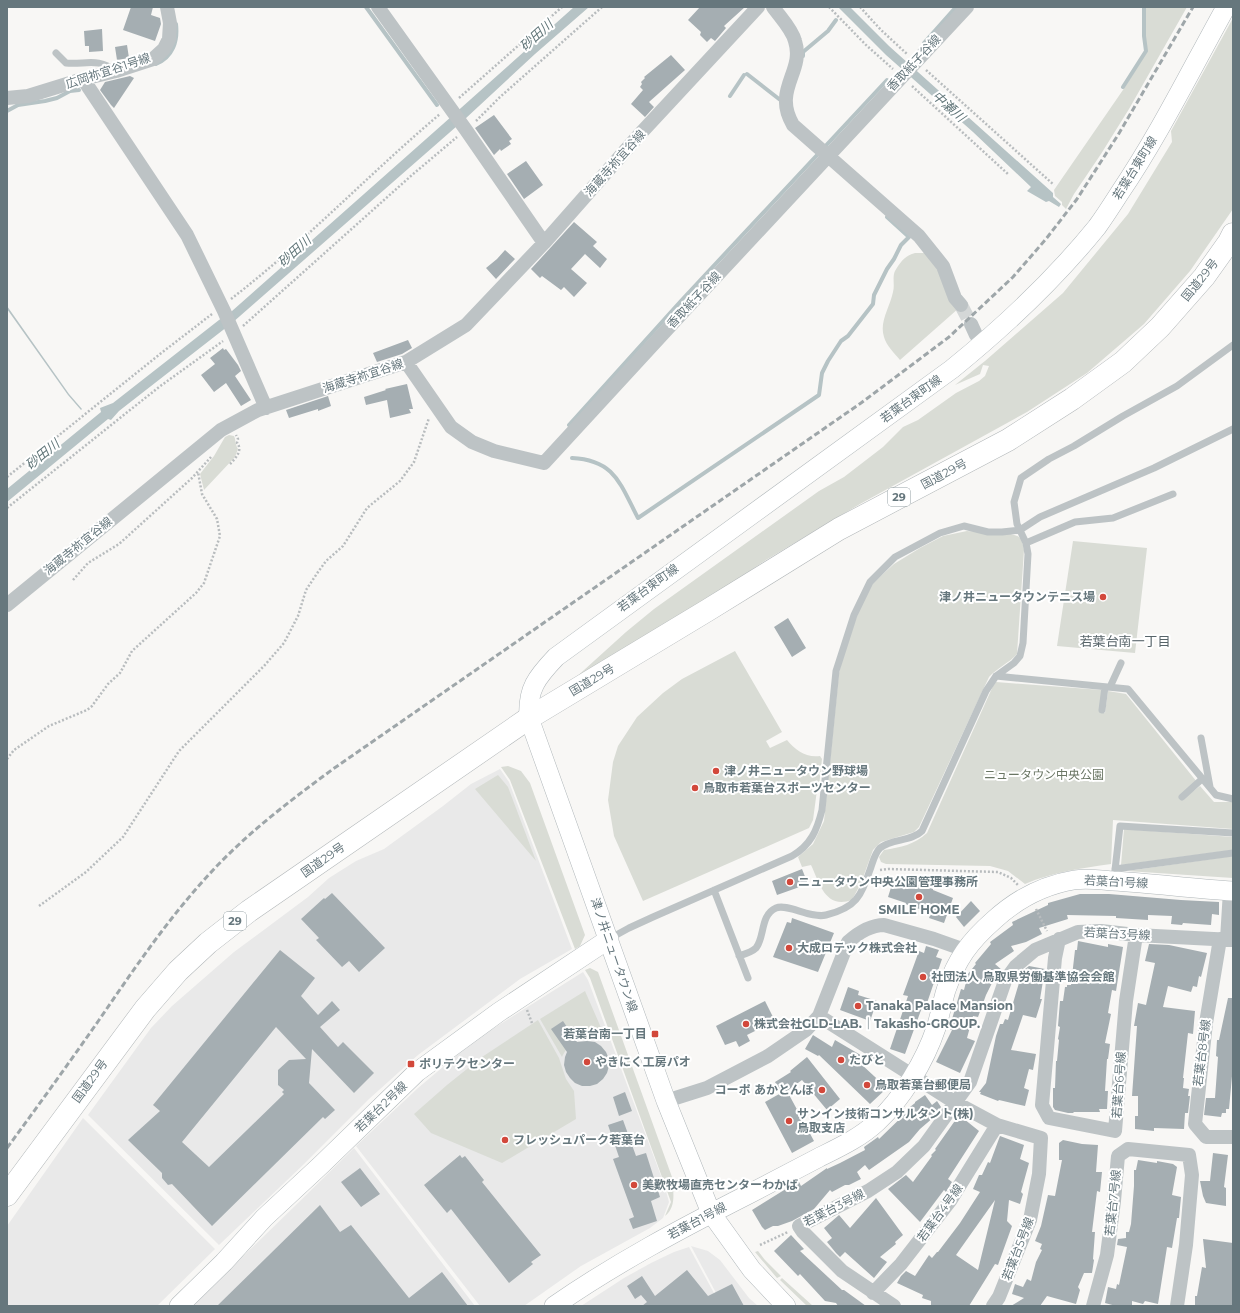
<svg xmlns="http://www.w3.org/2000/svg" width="1240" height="1313" viewBox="0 0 1240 1313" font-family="Montserrat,'Noto Sans JP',sans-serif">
	<rect width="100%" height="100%" fill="#f8f7f5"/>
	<!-- built -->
	<path fill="#e9e9e9" d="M500 769 509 782 572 949 520 979 418 1055 369 1099 303 1165 219 1245 88 1115 151 1028 172 1006 234 952 308 897 329 878 356 861 384 849 443 806 471 784Z
		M583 972 588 980 664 1184 669 1202 663 1218 650 1228 581 1266 524 1306H480L356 1146 418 1088 475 1040Z
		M83 1118 215 1249 157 1306H7V1226Z
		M354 1148 475 1306H192L299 1202Z
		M691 1246 708 1251 720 1260 749 1298 758 1306H723Z
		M689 1247 721 1306H581L624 1278 651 1263 674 1252Z"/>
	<!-- green -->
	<path fill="#d9dcd5" d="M1146 7H1187L1129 109 1101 154 1074 194 1066 209 1062 205V202L1055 196 1054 190 1125 87 1147 51 1145 36Z
		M1233 18V209L1190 271 1144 324 1087 373 1027 412 860 504 766 560 685 615 573 680 626 632 654 609 819 491 844 477 883 447 903 427 918 420 956 393 979 381 985 376 989 366 983 365 980 374 955 385 985 361 1063 293 1128 214 1172 142 1171 131Z
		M915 253H927L933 256 959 308 900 360C895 354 886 345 884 337 879 322 890 307 893 292 895 285 892 277 895 271 900 262 906 255 915 253Z
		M229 435 234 436C236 440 235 444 238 449L235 457 204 490 200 474 214 456 225 437Z
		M967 531C978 532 1014 531 1020 538 1023 542 1023 546 1024 550L1017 654C1009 663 997 668 989 677L919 827 914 832 881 842 873 850 861 883 852 900C825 909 820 884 811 865L802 867 798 857 813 844 824 821 839 673 844 652 861 605 871 585 894 564 920 548 943 536Z
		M1073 541 1147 548 1135 653 1057 646Z
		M735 651 782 732 766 741 770 748 787 740C795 750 806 758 820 756L822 759 819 786 817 790 813 820 809 828 643 901 614 836 608 800 613 762 618 746 637 717 663 693 682 679Z
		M996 682 1102 690 1100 713H1105L1108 691 1126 694 1197 782 1183 799 1200 786 1214 802H1233V829L1113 820 1111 864C1082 868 1053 872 1025 884L1008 871 990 866 886 864 881 862 879 857 884 850C901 847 914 845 927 833L993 686Z
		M508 766 521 771 530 783 585 935 580 946 575 949 510 780 501 767Z
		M498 775 508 787 536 861 475 789Z
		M1124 829 1233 837V850L1121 865Z
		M1233 856V878L1127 871Z
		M590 968 598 972 672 1177C673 1190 677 1207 665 1216L671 1202 590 978 585 970Z
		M585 991 602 1030 595 1036C579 1031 568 1045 562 1057L540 1019Z
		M538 1020 559 1058 566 1079 574 1091 576 1119 502 1163 431 1133 414 1114 447 1085 482 1057Z
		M758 1251 765 1260 781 1276 777 1278 755 1252Z
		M782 1278 813 1306H807L780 1280Z"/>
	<!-- water -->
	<path fill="#b6c3c5" d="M574 7H589L535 54 465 119 232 323 119 411 111 420 108 419 7 502V489L101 412 100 408 113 403 219 320 232 311 443 124Z
		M838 7H850L889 46 1053 193V197L1061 204 1059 207 1049 201 1046 202 1027 191 1031 187 973 132 886 55Z
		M7 306 69 394 82 409 81 410 68 395 7 309Z"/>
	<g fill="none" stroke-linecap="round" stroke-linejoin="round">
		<!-- stream -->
		<path stroke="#b6c3c5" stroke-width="4" d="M366 7 437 105
			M924 43 956 7
			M803 56V52L828 31 836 20
			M156 64C173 57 178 41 176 24
			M747 74 779 99
			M1123 87 1146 51 1144 36V7
			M730 96 744 75
			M7 111 18 105 45 101 57 98 70 91 79 90
			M569 425 680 302 887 80
			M572 458C615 460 620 484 638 518L819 395 822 373 828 361 841 341 848 336 873 304 874 295 887 269 894 259 901 245 909 237 887 217"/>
	</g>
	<!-- building -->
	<path fill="#a5aeb2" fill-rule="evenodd" d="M131 7H153L151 15 160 18 161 24 155 41 123 30Z
		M700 7H745L724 26 726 28 715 41 711 38 707 42 700 35 701 32 688 20Z
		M102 29 103 51 89 52V46H85L84 31Z
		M127 45 129 58 117 60 115 47Z
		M671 55 685 70 649 102 654 107 645 117 631 104 643 90 640 87 642 84 641 82 645 78 644 77Z
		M130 76 134 78 114 108 111 105 100 90 105 82Z
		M494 115 512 139 509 141 511 144 501 151 500 149 494 155 475 128Z
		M526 161 543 185 524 199 507 174Z
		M574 222 597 242 593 246 607 259 600 268 585 254 571 269 587 283 574 297 564 287 561 290 542 276 540 278 531 269Z
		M505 250 515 259 496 279 486 268 497 259Z
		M408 340 412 348 402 354 377 362 373 353Z
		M223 348 224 350 226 349 238 365 241 371 235 376 251 400 241 406 226 383 214 392 201 375 215 364 210 358Z
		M407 384 413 409H409L411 413 390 418 387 400 366 405 364 397 386 390 385 389Z
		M328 396 331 406 318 411V409L289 418 286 410Z
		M788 618 806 648 792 657 774 627Z
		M802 869 808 884 777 895 772 881Z
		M894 878 933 889V890L953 898 944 923 929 918 931 913 905 904 906 903 888 897Z
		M332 893 385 948 359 972 349 961 342 967 316 940 319 938 301 919 324 898 325 899Z
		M1080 894H1109L1181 900 1219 902V915L1212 914 1211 925 1183 923 1182 925 1171 924 1172 916 1148 915V920L1116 918V916L1067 915 1068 919 1039 928 1042 934 1026 942 1011 946 1014 951 995 964 1002 970 992 983 986 995 978 1017 973 1016 967 1038 975 1041 960 1073 936 1062 952 1030 949 1029 961 989 964 990 968 974 976 964 975 963 991 944 990 942 1013 925 1012 922 1048 905V903Z
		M971 901 980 911 964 927 956 917Z
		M792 918 834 933 818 972 773 957 787 922 791 923Z
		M1078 941 1108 947V944L1123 947 1116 991 1112 990 1108 1013 1111 1014 1105 1043 1110 1044 1108 1059H1107L1105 1091H1108L1107 1109H1099L1100 1112H1073L1074 1113H1068L1055 1110 1053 1107V1088H1055L1056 1061H1057L1059 1040 1058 1039 1060 1027 1058 1026 1060 1001H1063L1065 987H1067V985H1071L1075 950H1077Z
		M1149 944 1169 945 1207 953 1201 977 1199 976 1197 987 1193 986 1191 992 1168 986 1163 1007 1195 1011 1193 1034 1188 1033 1183 1078H1184L1183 1088 1189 1089 1188 1096H1190L1188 1113H1185L1184 1129 1154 1128V1131L1135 1129V1116H1138V1096H1132L1137 1026H1134L1138 1003 1146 1005 1155 963 1145 961Z
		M926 946 939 950 936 957 942 959 927 1003 924 1002 905 1054 890 1049 908 996 903 995 919 951 924 953Z
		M280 950 315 978 301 996 318 1015 332 1001 340 1010 320 1027 338 1047 343 1042 374 1073 354 1093 312 1049 309 1083 335 1110 325 1119 323 1117 212 1226 172 1184 168 1185 162 1178V1173L128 1140 160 1111 153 1105ZM276 1027 306 1059 289 1060 278 1070V1085L284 1090 282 1092 284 1094 209 1167 182 1142Z
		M1029 966 1045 969 1040 999H1042L1036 1018 1023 1015 1011 1050 1036 1054 1033 1070 1029 1069 1024 1088 1029 1090 1025 1106 999 1100 998 1101 980 1094 981 1092H979L986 1083 996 1036 1000 1024H1003L1005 1019 1008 1020 1019 983 1020 984 1021 976H1025V969Z
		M848 987 859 991 858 995 877 1001 870 1021 840 1010Z
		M1228 998H1233V1065L1229 1109H1226V1113H1222L1221 1117 1204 1115 1206 1098H1215L1218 1057 1216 1056 1217 1040H1219Z
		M765 1001 775 1021 747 1035 750 1041 739 1047 736 1041 725 1045 716 1026Z
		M563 1021 577 1042 587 1041 595 1042 601 1046 606 1052 609 1059V1066L607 1073 603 1079 597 1084 590 1086H582L575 1083 570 1078 566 1072 564 1065 565 1057 567 1052 551 1029Z
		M813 1035 832 1047 835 1040 864 1057 861 1064 887 1088 870 1104 819 1055 818 1056 805 1049Z
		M807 1057 840 1099 827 1110 802 1080 787 1091 814 1141 792 1153 765 1102 781 1093 775 1082 791 1072 790 1071Z
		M625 1092 632 1111 619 1116 613 1097Z
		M925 1095 932 1105 937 1101 941 1107 934 1117 920 1129 909 1142 869 1170 865 1165 857 1172 861 1179 849 1185H845L832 1192 830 1190 814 1209 792 1221 778 1226H773L765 1230 762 1227 752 1210 789 1187 799 1182 801 1186 827 1168V1169L840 1163 865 1150 864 1147 878 1137 879 1139 911 1108 910 1107 915 1103V1102Z
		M959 1115 979 1131 948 1179 952 1182 946 1192 944 1190 920 1222 888 1189 906 1175 913 1182 932 1156 931 1155 936 1150 935 1149Z
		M623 1120 636 1156 646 1153 660 1197 651 1201 657 1221 633 1229 629 1219 634 1217 613 1159 619 1157 608 1125Z
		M1000 1136 1024 1145 1020 1159 1029 1163 1021 1192 1023 1194 1020 1204 1009 1200 1007 1221 1012 1226 998 1265 995 1264 969 1306H931V1301L922 1298 923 1295 897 1283 901 1276 906 1271 915 1276 929 1255 932 1258 937 1252H938L960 1223 980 1192 973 1189 979 1175H982L988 1162 990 1163ZM995 1200 978 1270 956 1255Z
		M1063 1140 1082 1144 1098 1145 1096 1172H1102L1100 1192 1097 1191 1092 1232H1095L1093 1259 1094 1260 1092 1273H1084L1078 1287 1080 1290 1076 1304 1047 1296 1040 1306H1011L1024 1298 1012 1294 1015 1284 1023 1287 1027 1279 1031 1281 1036 1262 1042 1250 1040 1249 1042 1244 1035 1241 1041 1226 1048 1195 1055 1196 1062 1160H1059V1143Z
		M1213 1153 1228 1155 1224 1187 1226 1188V1206L1206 1203 1203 1196 1200 1181H1210Z
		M460 1155 462 1158 465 1156 484 1180 482 1182 541 1255 531 1262 533 1264 509 1283 451 1209 447 1213 424 1185Z
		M1138 1160 1157 1163V1161L1173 1164 1177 1167 1172 1195 1181 1197 1179 1218H1177L1172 1248 1167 1247 1158 1304 1145 1301 1143 1304 1132 1301V1306H1116L1105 1303 1108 1287 1116 1289 1117 1284 1119 1285 1127 1247 1117 1245 1118 1239 1126 1238V1232H1129L1131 1224 1134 1186V1170H1136Z
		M360 1168 380 1194 361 1207 341 1182Z
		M876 1198 903 1235 895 1242 896 1244 880 1257 887 1262 874 1278 845 1252 840 1257 836 1253 827 1242 832 1238 824 1228 839 1215 850 1228Z
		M320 1205 340 1232 351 1225 409 1298 442 1272 468 1306H217Z
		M791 1235 804 1249 800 1251 842 1290H844L866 1306H838L836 1303 825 1301 800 1274 798 1276 774 1251Z
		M1203 1239 1233 1243V1306H1195V1296H1197L1202 1267 1206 1268Z
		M687 1270 708 1296 732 1284 744 1306H642L647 1302 641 1295 635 1299 627 1286 642 1276 655 1296Z"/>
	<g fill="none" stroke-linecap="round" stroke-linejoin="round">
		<!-- street-tunnel -->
		<path stroke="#d4d7d7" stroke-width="14" stroke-dasharray="14 7" stroke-linecap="butt" d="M961 305 971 324"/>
		<!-- secondary casing -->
		<g stroke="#b0b7ba" stroke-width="20">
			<path id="secondary" d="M179 1306 224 1262 264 1218 321 1165 417 1072 499 1012 609 939
				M554 1306C616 1263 682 1228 749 1194 772 1182 795 1170 818 1158 838 1148 860 1138 877 1122 902 1099 925 1061 936 1028 940 1016 942 1003 946 990 957 959 969 942 994 920 1016 900 1044 885 1074 880 1087 878 1100 880 1113 881 1153 883 1193 889 1233 891
				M786 1306 752 1270 711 1213 666 1101 529 718C527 689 537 677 556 657L952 369C1005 326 1054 280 1097 227 1105 216 1112 205 1119 194 1159 135 1191 70 1226 7"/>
		</g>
		<!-- highway casing -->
		<g stroke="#b1b6b8" stroke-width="23">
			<path id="highway" d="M7 1195 145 1009 178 971 208 943 249 911 529 718 708 610 839 529 1008 440 1072 399 1123 362 1160 327 1204 277 1229 242 1233 234"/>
		</g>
		<!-- path -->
		<path stroke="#b8bcbe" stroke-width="2.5" stroke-dasharray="2 2" stroke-linecap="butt" d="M829 7 866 45 893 69
			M860 7 881 30 907 54
			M926 70 1054 185
			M912 86 1009 175
			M459 98 562 7
			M476 121 500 97 602 7
			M231 299C305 242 369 174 440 114
			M243 326 412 175 457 137
			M230 464C236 458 243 450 237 443L238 439 236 435
			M7 477 160 354 212 314
			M7 508 159 387 223 341
			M73 580 88 563 119 544 192 478 211 457
			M7 759 14 750 49 726 87 710 92 706 108 684 120 673 132 651 196 593 204 583 220 536 217 519 202 494 198 472
			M880 870 888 869 998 872 1011 878 1018 885
			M39 906 86 872 123 837 179 751 264 666 284 643 298 616 306 590 318 572 326 561 343 546 367 508 400 481 414 462 429 418
			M1036 909 1047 931
			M527 1010 532 1023
			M760 1245 788 1232"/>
		<!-- lane -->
		<path stroke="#bdc3c5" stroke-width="7" d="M56 53 66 63C84 65 99 57 115 71
			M1026 543 1075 522 1113 518 1173 494
			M996 676 1128 689 1216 795 1233 799
			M1110 687 1121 663
			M1102 710 1105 687
			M1201 738 1210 787
			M1182 797 1202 779
			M1115 869 1233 853
			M1114 879 1120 826 1233 833
			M714 890 748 978
			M609 939 629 928 653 917 792 856C811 845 817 830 822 810L836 671 854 615 870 582 895 557 940 533 964 526 988 532H1002L1020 530 1040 517 1154 468 1233 429
			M739 956C745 954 752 952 756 948 765 937 760 915 776 908 787 903 811 919 826 915 858 907 861 895 871 867 873 861 875 853 880 848 892 838 911 842 922 831L986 691 996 676 1014 663 1020 656 1023 643 1028 554 1026 543 1017 524 1014 502 1021 478 1049 459 1074 446 1123 416 1177 386 1233 345"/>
		<!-- street -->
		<path stroke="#bdc3c5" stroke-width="14" d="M378 7 466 130 544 243
			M773 7C780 17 792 29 795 41 805 72 772 89 793 125L919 236 943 266 955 298 961 305
			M83 79 187 235 224 311 266 408
			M7 98 28 96 83 79 116 71 153 59 164 49 169 39 170 23 167 7
			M971 324 976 335
			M406 362 451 427 472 442 494 451 544 463 683 312 967 7
			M7 605 221 430 258 410 406 362 466 325 544 243 640 134 758 7
			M1059 939 1055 958 1042 1105 1049 1118 1115 1131 1126 1001 1136 935
			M1220 939 1206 1023 1195 1124 1206 1137H1233
			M1227 939 1230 891
			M819 1016 956 1103 997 1125 1041 1138 1039 1174 1030 1220 999 1297 993 1306
			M666 1101 707 1088 768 1056 806 1030 819 1016 848 942C857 934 871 925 884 925L934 939 965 950
			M873 1293 901 1264 950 1201 997 1125
			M894 1306 842 1271 803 1232 799 1226 868 1191 897 1172 924 1146 970 1082 1005 981 1016 966 1035 950 1078 932 1101 931 1136 935 1233 940
			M1093 1306 1107 1255 1114 1201 1118 1156 1128 1149 1189 1155 1192 1175 1186 1245 1177 1306"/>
		<!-- secondary -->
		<use href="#secondary" stroke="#fff" stroke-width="19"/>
		<!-- highway -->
		<use href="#highway" stroke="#fff" stroke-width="22"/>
		<!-- rail -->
		<path stroke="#9ea6a9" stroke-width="3" stroke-dasharray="6 3" stroke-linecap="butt" d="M7 1148C38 1106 69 1063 99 1020 132 972 165 923 204 880 242 837 287 803 333 769L861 403 949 337 1013 277 1046 239 1077 199 1118 135 1193 7"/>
	</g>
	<!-- markers -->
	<g fill="#d2483b" stroke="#fff" stroke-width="1.5">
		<circle cx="1103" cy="597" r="4"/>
		<circle cx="716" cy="771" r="4"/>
		<circle cx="695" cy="788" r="4"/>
		<circle cx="790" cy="882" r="4"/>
		<circle cx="919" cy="897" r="4"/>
		<circle cx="789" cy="948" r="4"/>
		<circle cx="923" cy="977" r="4"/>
		<circle cx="858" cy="1006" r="4"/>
		<circle cx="746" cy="1024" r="4"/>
		<rect x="651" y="1030" width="8" height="8" rx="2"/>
		<circle cx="841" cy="1060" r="4"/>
		<circle cx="587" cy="1062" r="4"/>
		<rect x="407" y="1060" width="8" height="8" rx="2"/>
		<circle cx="867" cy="1085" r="4"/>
		<circle cx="822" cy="1090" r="4"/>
		<circle cx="789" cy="1121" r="4"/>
		<circle cx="505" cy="1140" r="4"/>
		<circle cx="634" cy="1185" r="4"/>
	</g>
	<g text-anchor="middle" stroke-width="4" stroke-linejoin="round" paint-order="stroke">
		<!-- shield labels -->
		<g fill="#fff" stroke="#94a0a4" stroke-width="1">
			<rect x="888" y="488" width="22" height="18" rx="3"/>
			<rect x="224" y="912" width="22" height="18" rx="3"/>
		</g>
		<g font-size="11" font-weight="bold" fill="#66777d">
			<text x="899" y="501">29</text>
			<text x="235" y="925">29</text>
		</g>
		<!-- street labels -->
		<g font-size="12" fill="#66777d" stroke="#fff">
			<text transform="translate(914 63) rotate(-47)" y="4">香取紙子谷線</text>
			<text transform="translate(108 71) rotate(-18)" y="4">広岡祢宜谷1号線</text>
			<text transform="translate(615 163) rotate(-48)" y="4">海蔵寺祢宜谷線</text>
			<text transform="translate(1135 168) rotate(-58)" y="4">若葉台東町線</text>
			<text transform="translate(1200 280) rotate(-51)" y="4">国道29号</text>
			<text transform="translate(694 300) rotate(-47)" y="4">香取紙子谷線</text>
			<text transform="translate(363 376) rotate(-18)" y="4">海蔵寺祢宜谷線</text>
			<text transform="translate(911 399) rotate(-36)" y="4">若葉台東町線</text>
			<text transform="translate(944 474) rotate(-28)" y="4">国道29号</text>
			<text transform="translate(78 546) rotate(-39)" y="4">海蔵寺祢宜谷線</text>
			<text transform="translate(648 588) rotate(-36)" y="4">若葉台東町線</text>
			<text transform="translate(592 680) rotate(-31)" y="4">国道29号</text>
			<text transform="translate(323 860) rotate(-35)" y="4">国道29号</text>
			<text transform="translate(1116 882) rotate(3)" y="4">若葉台1号線</text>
			<text transform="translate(1117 934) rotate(3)" y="4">若葉台3号線</text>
			<text transform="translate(614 955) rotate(71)" y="4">津ノ井ニュータウン線</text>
			<text transform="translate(1202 1053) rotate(-83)" y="4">若葉台8号線</text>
			<text transform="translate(90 1081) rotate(-54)" y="4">国道29号</text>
			<text transform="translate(1119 1085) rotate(-86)" y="4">若葉台6号線</text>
			<text transform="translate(381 1107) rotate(-44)" y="4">若葉台2号線</text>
			<text transform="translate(1113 1203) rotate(-84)" y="4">若葉台7号線</text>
			<text transform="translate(834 1208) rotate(-27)" y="4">若葉台3号線</text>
			<text transform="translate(940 1213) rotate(-54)" y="4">若葉台4号線</text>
			<text transform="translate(697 1221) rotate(-28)" y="4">若葉台1号線</text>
			<text transform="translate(1018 1249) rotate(-69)" y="4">若葉台5号線</text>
		</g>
		<!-- poi labels -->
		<g font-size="12" font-weight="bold" fill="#66777d" stroke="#fff" text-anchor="start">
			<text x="1095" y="601" text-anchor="end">津ノ井ニュータウンテニス場</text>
			<text x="724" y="775">津ノ井ニュータウン野球場</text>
			<text x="703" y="792">鳥取市若葉台スポーツセンター</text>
			<text x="798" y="886">ニュータウン中央公園管理事務所</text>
			<text x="919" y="914" text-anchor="middle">SMILE HOME</text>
			<text x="797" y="952">大成ロテック株式会社</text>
			<text x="931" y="981">社団法人 鳥取県労働基準協会会館</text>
			<text x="866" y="1010">Tanaka Palace Mansion</text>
			<text x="754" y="1028">株式会社GLD-LAB.｜Takasho-GROUP.</text>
			<text x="647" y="1038" text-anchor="end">若葉台南一丁目</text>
			<text x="849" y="1064">たびと</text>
			<text x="595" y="1066">やきにく工房パオ</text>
			<text x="419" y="1068">ポリテクセンター</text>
			<text x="875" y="1089">鳥取若葉台郵便局</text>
			<text x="814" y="1094" text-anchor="end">コーポ あかとんぼ</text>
			<text x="797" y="1118">サンイン技術コンサルタント(株)<tspan x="797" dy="14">鳥取支店</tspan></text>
			<text x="513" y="1144">フレッシュパーク若葉台</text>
			<text x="642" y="1189">美歎牧場直売センターわかば</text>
		</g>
		<!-- park labels -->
		<g font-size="12" fill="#6a7664" stroke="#fff">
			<text x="1044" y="779">ニュータウン中央公園</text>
		</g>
		<!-- water labels -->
		<g font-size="13" font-style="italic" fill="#607578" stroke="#fff">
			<text transform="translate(536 35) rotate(-42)" y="5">砂田川</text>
			<text transform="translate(949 106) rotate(42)" y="5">中瀬川</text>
			<text transform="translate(294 251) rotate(-42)" y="5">砂田川</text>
			<text transform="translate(42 454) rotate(-39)" y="5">砂田川</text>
		</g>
		<!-- neighbourhood labels -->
		<g font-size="13" fill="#576469" stroke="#fff">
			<text x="1125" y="646">若葉台南一丁目</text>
		</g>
	</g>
	<!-- border -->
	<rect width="1240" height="1313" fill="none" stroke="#66777d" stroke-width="16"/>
</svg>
